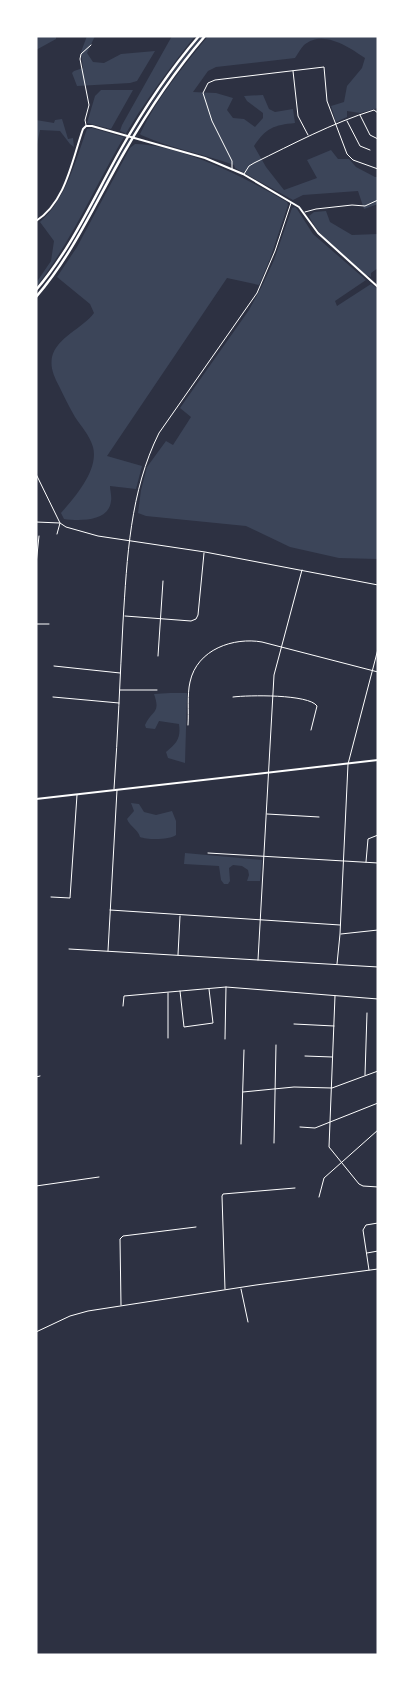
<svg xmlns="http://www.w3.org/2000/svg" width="414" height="1691" viewBox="0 0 414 1691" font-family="'DejaVu Sans',sans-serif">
	<rect width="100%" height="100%" fill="#2d3142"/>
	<!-- green -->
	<path fill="#3c4559" d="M36 36H56V39L36 50Z
		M87 36H95L87 53 93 62 104 63 121 54 155 51 137 81 130 83 77 86 72 73 74 71 83 68 81 52Z
		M172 36H195C168 70 142 105 121 142 93 191 71 242 36 287V283L51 261 54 241 40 222C67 198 75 161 87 129L92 128 123 137 125 133 120 131 122 125Z
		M201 36H203L170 77 140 121 83 225C117 158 152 93 201 36Z
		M208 36H378V108L360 113 347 111V117L336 122 331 106 344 102 347 86 362 68 365 58C349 47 323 29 304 45 300 49 298 54 295 58L216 67 208 71 193 92 216 93 233 98 227 110 233 118 244 119 255 127 263 118V113L247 101 244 96 263 95 269 109 275 112 293 109 295 123C274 125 266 128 254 146L266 167 284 190 317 178 307 160 331 150 338 159H349L356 167 375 177H378V204L364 209 358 191 303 195 293 200 235 168 234 165C203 154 170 148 141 135L140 134C157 98 183 67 208 36Z
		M101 90H133L111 129 87 123 95 96Z
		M62 119 68 139 73 138 74 147 70 144 60 131 40 130 36 149V120L54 123 55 120Z
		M135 144C182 145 246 178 287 202L288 205 270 259 259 285 227 278 107 456 142 466 136 489 110 486C110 490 112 497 111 501 109 522 79 521 64 519L61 513C75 497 99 470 93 447 90 436 81 426 75 417 69 407 64 396 59 386 54 376 50 368 52 357 57 337 82 329 94 313L90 304 57 277 77 247 130 148Z
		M295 207 297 209 313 234 366 280 335 301 337 306 371 284 378 289V559L339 558 290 547 246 526 146 516 138 513 141 490 147 467 166 441 173 445 191 417 180 408 249 310 262 286 274 260 292 208Z
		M326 211 330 222 352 235 378 234V268L371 273V277L366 275C348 259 319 238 309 216L314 212Z
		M170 693H187L185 763 168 758 166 752C177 743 181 738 179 724L159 721 155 729 146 728 145 725C152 710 161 714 154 694Z
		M131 803 139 804 144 812 156 815 172 811 176 821V835C170 840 147 840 140 837 138 829 130 827 127 819L134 811Z
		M185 853 262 860 260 881H247L249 875 248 870 242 866 233 865 229 868 230 881 228 884H224L221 880 219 866 184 864Z"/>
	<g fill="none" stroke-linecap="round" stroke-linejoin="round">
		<!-- minor -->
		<path stroke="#fff" stroke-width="1" d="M293 71 298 116 308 135
			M360 115 370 135 378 139
			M347 121 360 146 370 150
			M86 125 85 120 89 105 80 59 81 54 91 45
			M232 169V161L212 121 203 93 208 83 215 80 324 67 327 101 347 154 353 160 378 169
			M244 174 249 166 254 163C293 144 332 123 374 110L378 113
			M305 212 316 209 352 205 365 206 378 200
			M36 474 60 523 57 534
			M36 522 60 523 66 527 98 536 205 552 378 585
			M36 564 39 536
			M125 616 191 621 196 619 198 615 204 553
			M36 624H49
			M158 656 163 581
			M54 666 120 673
			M120 690H157
			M53 697 119 703
			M233 697C248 695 309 694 317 706L311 730
			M188 725C189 711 187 695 190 682 197 649 234 637 262 642L378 672
			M114 789C118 733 120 678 123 622 127 558 130 491 159 433L257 293 275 251 291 203
			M267 814 319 817
			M208 853 378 863
			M366 862 368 839 378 835
			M51 897 70 898 77 795
			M110 910 340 925
			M341 934 378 930
			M69 949 378 967
			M108 951 117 790
			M178 955 180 916
			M258 960 274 675 302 570
			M337 964 340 934 348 764 378 649
			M180 991 184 1027 213 1023 209 989
			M335 996 329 1147 359 1184 363 1186 378 1187
			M123 1006 124 996 226 987 378 999
			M294 1024 334 1026
			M168 1038V993
			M225 1039 226 987
			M305 1056 332 1057
			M365 1075 367 1013
			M36 1077 40 1076
			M243 1092 294 1087 332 1088 378 1071
			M300 1127 315 1128 378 1103
			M274 1143 276 1045
			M241 1144 244 1050
			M36 1186 99 1177
			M319 1197 324 1178 378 1130
			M367 1253 378 1251
			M369 1270 363 1230 366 1225 378 1223
			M225 1289 222 1196 223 1194 295 1188
			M241 1289 248 1322
			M121 1305 120 1239 123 1236 196 1227
			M36 1332 70 1316 88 1311 256 1285 378 1269"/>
		<!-- tertiary -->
		<path stroke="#fff" stroke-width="2" d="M36 221C66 202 72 160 83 129L86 126H92L205 158 243 174 299 207 318 233 378 287
			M36 799 378 760"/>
		<!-- trunk -->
		<path stroke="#fff" stroke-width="2.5" d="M36 290C72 248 94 197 121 149 143 110 169 71 199 36
			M36 297C74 253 96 201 125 151 148 111 174 72 205 36"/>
	</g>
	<!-- border -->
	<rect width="414" height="1691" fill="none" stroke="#ffffff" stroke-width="75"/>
</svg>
